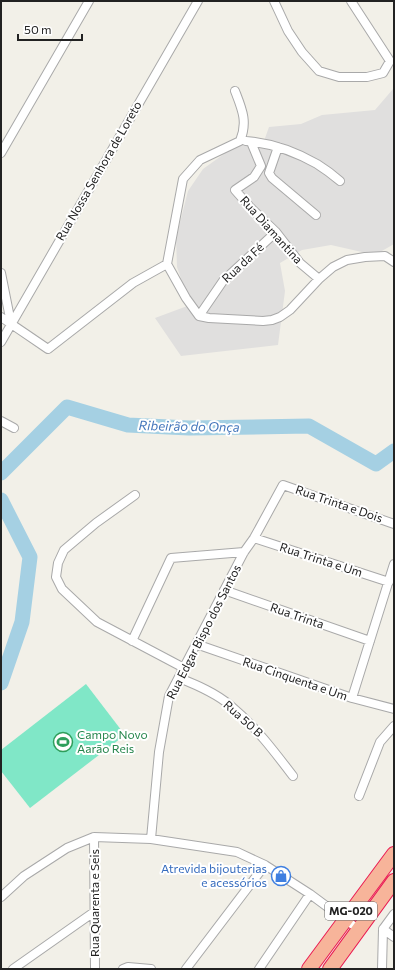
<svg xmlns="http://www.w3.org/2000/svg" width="395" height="970" viewBox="0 0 395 970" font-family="Commissioner,sans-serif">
	<rect width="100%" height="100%" fill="#f2f0e8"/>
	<!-- residential -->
	<path fill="#e0dfde" d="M393 89H394V244L375 255 331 245 302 250 280 263 285 291 278 345 181 356 155 318 190 305 177 267 176 238 188 191 203 169 238 144 264 141 269 127 301 124 322 115 375 110Z"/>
	<!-- pitch -->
	<path fill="#80e7c7" d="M86 684 125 735 30 808 1 771V750Z"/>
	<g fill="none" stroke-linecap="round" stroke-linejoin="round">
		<!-- river -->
		<path stroke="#a5d0e3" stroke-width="15" d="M1 473 67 407 128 425 189 428 309 426 376 464 394 451
			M1 500 30 557 22 622 1 683"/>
		<!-- minor casing -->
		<g stroke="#a9a9a9" stroke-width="10">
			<path id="minor" d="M274 1 288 31 302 52 319 71 339 77H367L383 73 390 61 351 1
				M246 141C271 143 296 152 317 164 325 169 333 175 340 181
				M251 142 261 166 254 177 235 190 250 207 276 232 300 263 319 279
				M278 147 269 173 272 178 316 215
				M1 153 89 1
				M167 264 186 298 199 316 209 318 263 321 272 320 280 317 290 310 319 279 333 267 347 260 365 257 385 256 394 262
				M167 264 183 179 200 160 240 141C248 122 242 109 235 91
				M1 273 11 323
				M199 316 223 281 276 232
				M1 317 48 349 133 283 167 264
				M1 342 198 1
				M1 421 14 428
				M135 495 96 523 64 550 58 563 56 577 62 589 97 622 184 668
				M254 538 389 582
				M224 590 370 641
				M132 641 171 558 244 552
				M196 644 352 698 394 709
				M179 678C197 685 216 693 231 706 255 726 274 751 293 776
				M352 698 394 564
				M359 796 380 742 394 726
				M94 837 95 969
				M151 839 159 752 169 696 244 552 254 538 283 485 394 524
				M1 897 24 876 67 848 94 837 151 839 237 852 265 865 310 894 345 920 359 929
				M383 929 394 914
				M383 929 394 937
				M13 969 94 912
				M123 969 128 967 151 969
				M186 969 265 865
				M259 969 310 894
				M382 969 383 929"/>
		</g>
		<!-- trunk casing -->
		<g stroke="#ea1b52" stroke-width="16">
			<path id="trunk" d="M309 969 394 854
				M330 969 394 881"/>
		</g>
		<!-- minor -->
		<use href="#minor" stroke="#fff" stroke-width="8"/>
		<!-- trunk -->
		<use href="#trunk" stroke="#f7b49a" stroke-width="14"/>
	</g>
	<!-- icons -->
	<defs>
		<g id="stadium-ring" transform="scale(1)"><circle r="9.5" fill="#fff" stroke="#2e9e5b" stroke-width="1.5"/><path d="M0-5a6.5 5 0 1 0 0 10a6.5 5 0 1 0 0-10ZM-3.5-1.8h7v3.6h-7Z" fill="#2e9e5b"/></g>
		<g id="shop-ring" transform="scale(1)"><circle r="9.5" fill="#fff" stroke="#3f7fe0" stroke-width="1.5"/><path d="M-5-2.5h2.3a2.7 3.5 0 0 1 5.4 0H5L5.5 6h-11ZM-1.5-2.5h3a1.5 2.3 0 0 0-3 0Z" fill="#3f7fe0"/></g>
	</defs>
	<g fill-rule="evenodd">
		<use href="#stadium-ring" x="63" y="742"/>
		<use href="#shop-ring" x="281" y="876"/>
	</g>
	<g text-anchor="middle" stroke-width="4" stroke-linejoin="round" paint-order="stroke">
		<!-- shield labels -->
		<rect fill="#fff" stroke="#646464" stroke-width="1" x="325" y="902" width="52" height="18" rx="3"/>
		<g font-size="11" font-weight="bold" fill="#222">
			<text x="351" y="915">MG-020</text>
		</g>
		<!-- street labels -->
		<g font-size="12" fill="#222" stroke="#fff">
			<text transform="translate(99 171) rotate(-60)" y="4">Rua Nossa Senhora de Loreto</text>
			<text transform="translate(271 230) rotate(48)" y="4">Rua Diamantina</text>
			<text transform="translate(243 263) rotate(-43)" y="4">Rua da Fé</text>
			<text transform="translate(339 504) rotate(19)" y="4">Rua Trinta e Dois</text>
			<text transform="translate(321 560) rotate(18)" y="4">Rua Trinta e Um</text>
			<text transform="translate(297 616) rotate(19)" y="4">Rua Trinta</text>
			<text transform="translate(204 632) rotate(-63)" y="4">Rua Edgar Bispo dos Santos</text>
			<text transform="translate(295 679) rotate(19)" y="4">Rua Cinquenta e Um</text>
			<text transform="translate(243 719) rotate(42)" y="4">Rua 50 B</text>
			<text transform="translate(95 903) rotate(-90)" y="4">Rua Quarenta e Seis</text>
		</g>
		<!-- leisure labels -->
		<g font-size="12" fill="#27864d" stroke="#fff" text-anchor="start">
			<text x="77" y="739">Campo Novo<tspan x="77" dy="14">Aarão Reis</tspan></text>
		</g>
		<!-- shop labels -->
		<g font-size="12" fill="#366cbe" stroke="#fff" text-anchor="end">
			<text x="267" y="873">Atrevida bijouterias<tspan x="267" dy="14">e acessórios</tspan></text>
		</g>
		<!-- water labels -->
		<g font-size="13" font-style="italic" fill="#4476bb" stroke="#fff">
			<text transform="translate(189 426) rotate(1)" y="5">Ribeirão do Onça</text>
		</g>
	</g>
	<!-- border -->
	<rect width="395" height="970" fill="none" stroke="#222222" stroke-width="4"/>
	<!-- scale -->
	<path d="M18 34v6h64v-6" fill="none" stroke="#222222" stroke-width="2"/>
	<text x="24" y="34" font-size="12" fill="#222222" stroke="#ffffff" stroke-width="3" paint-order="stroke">50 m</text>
</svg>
